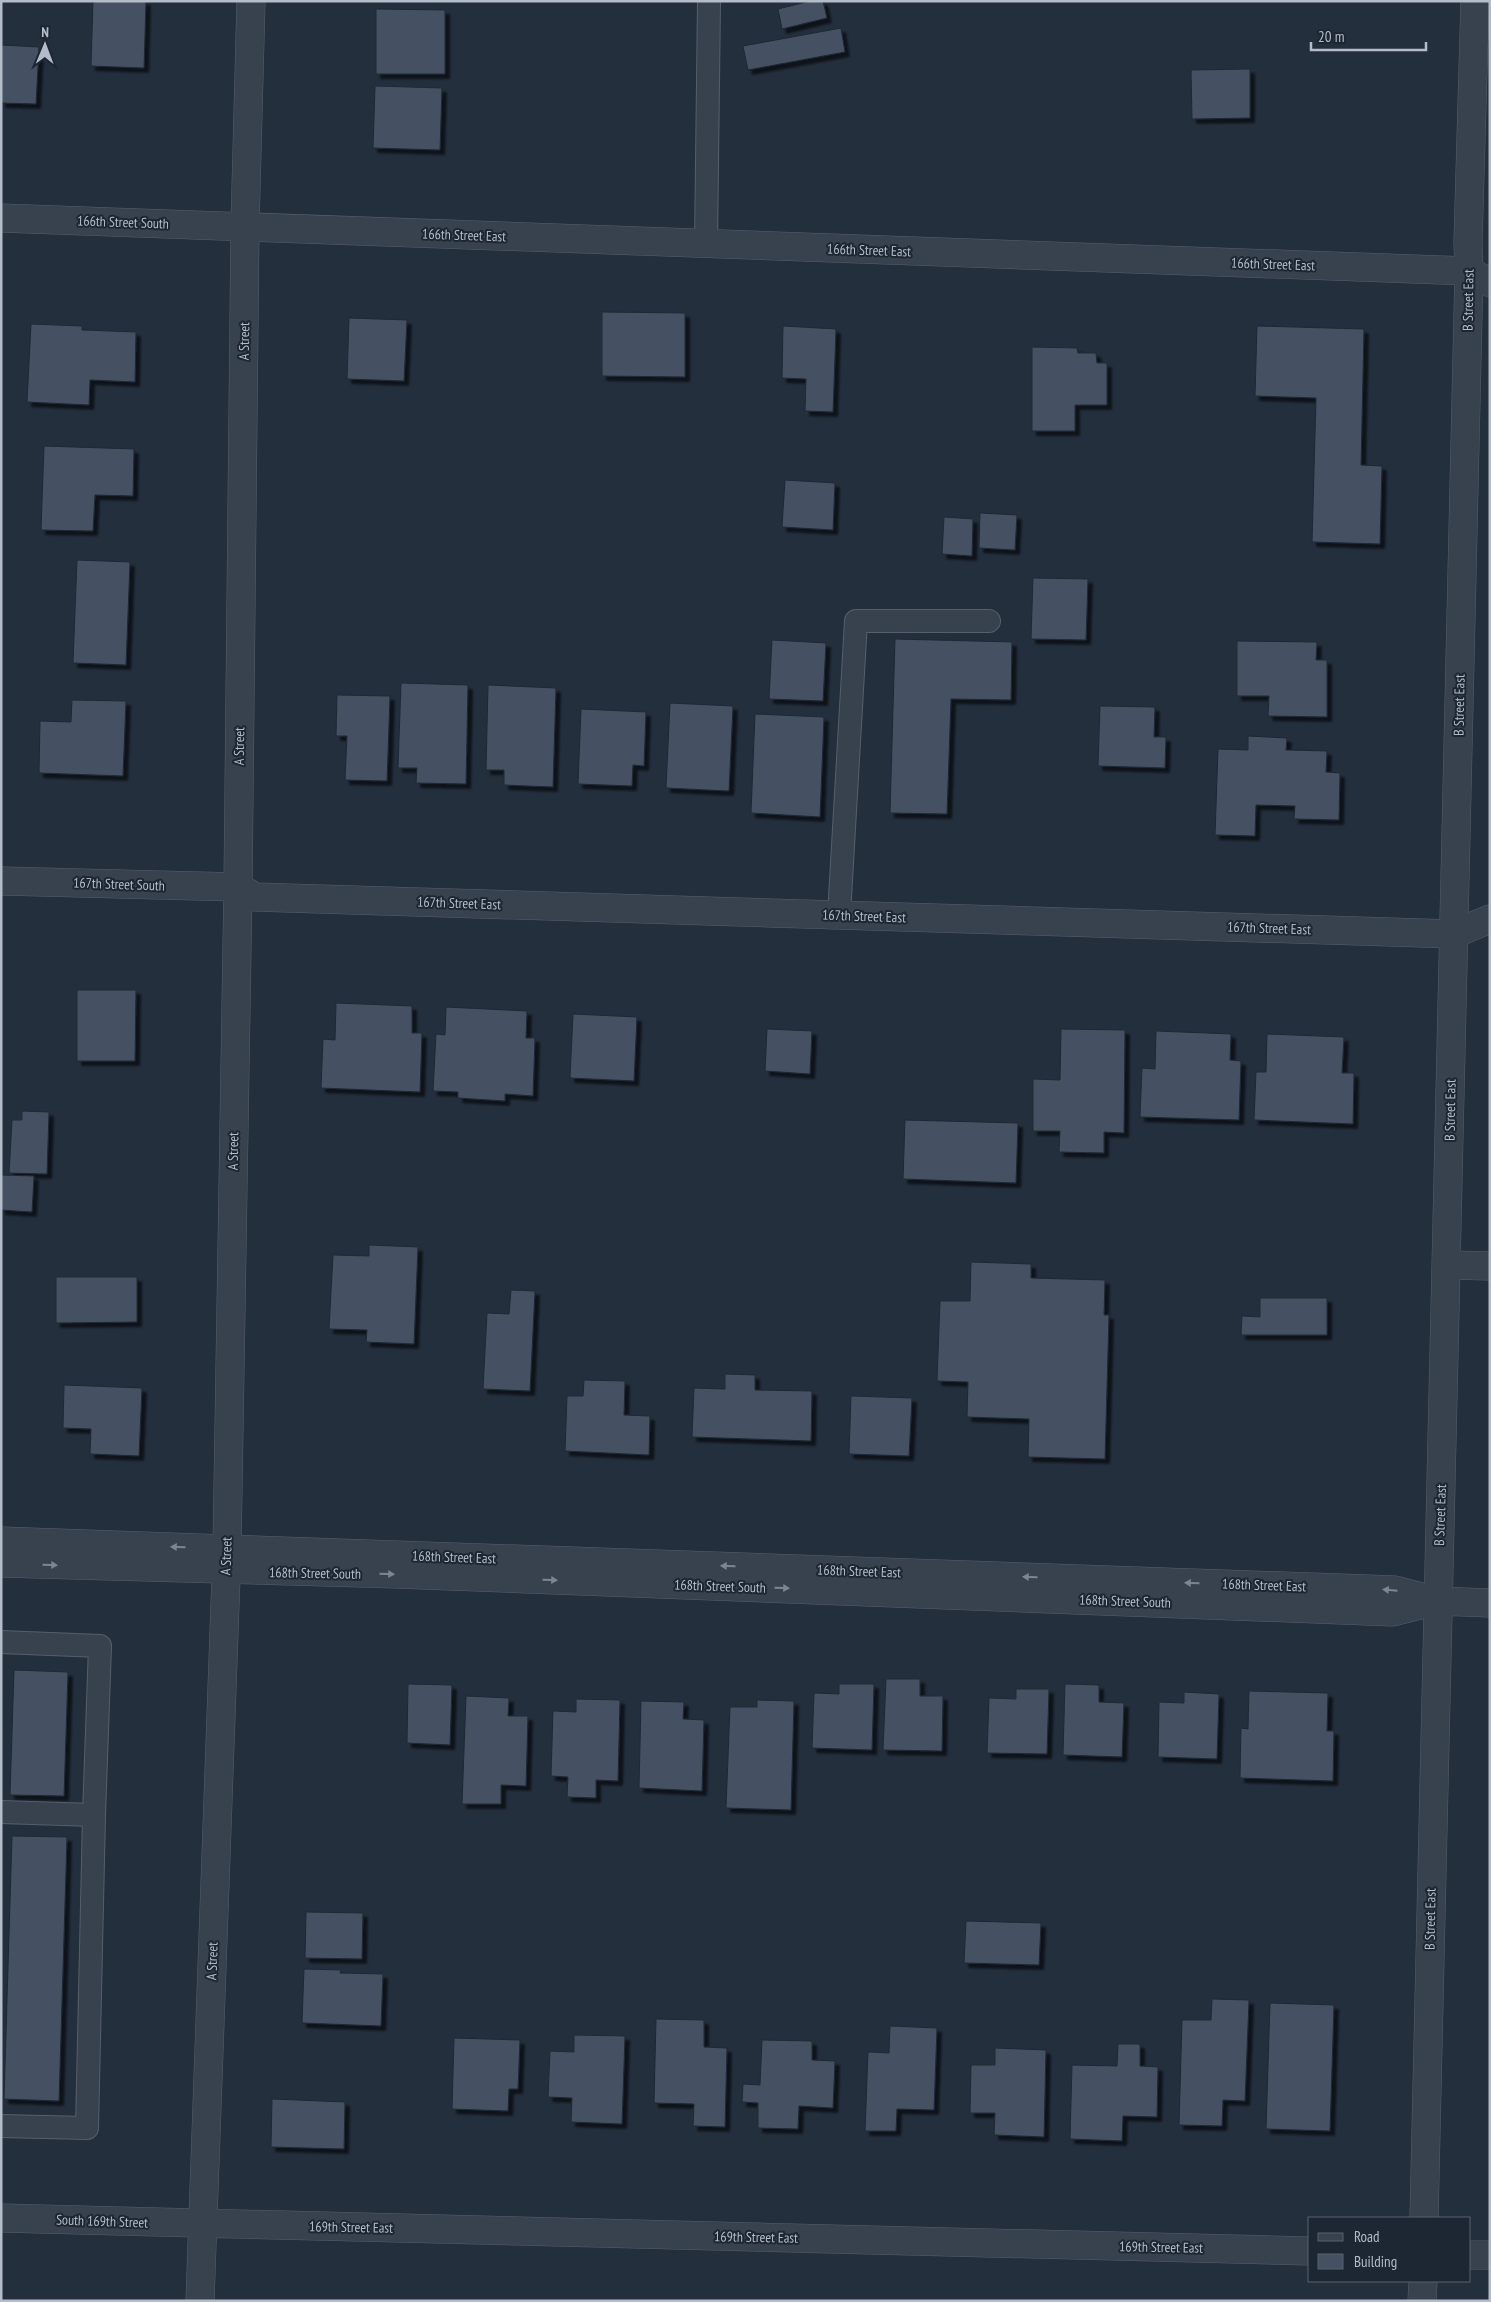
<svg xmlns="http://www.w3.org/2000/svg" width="1491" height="2302" viewBox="0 0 1491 2302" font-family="'PT Sans Narrow',sans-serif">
	<defs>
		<filter id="shadow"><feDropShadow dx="4.5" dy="4.5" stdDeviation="1" flood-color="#0009"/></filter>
	</defs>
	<rect width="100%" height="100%" fill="#242f3e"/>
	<!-- building -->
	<path fill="#455162" stroke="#1f2835" filter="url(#shadow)" d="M93 1H146L144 68 91 66Z
		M810 1H823L827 18 782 29 778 9Z
		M376 9 445 10V74H376Z
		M841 28 845 52 748 70 743 46Z
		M1 45 39 47 36 104 1 103Z
		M1250 69V118L1192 119 1191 70Z
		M375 86 442 88 440 150 373 148Z
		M602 312 685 313V377L602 376Z
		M349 318 407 320 404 381 347 379Z
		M31 324 82 326V330L136 332 135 382 90 380 89 405 27 402Z
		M783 326 836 329 833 412 805 411 806 379 782 378Z
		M1257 326 1364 329 1361 465 1382 466 1380 544 1312 542 1316 398 1255 396Z
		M1032 347 1077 348 1078 353H1096L1097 363H1107V405H1075V431H1032Z
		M44 446 134 449 133 496 95 495 93 531 41 530Z
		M785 480 835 483 833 530 782 527Z
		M980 513 1017 515 1015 550 979 548Z
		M944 517 973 519 972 556 942 554Z
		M77 560 130 562 126 665 73 663Z
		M1033 578 1088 579 1086 640 1031 639Z
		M895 639 1012 642 1011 700 951 699 947 814 890 813Z
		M772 640 826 643 823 701 769 699Z
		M1237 641 1317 642 1316 660H1327V717L1268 716 1269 696H1237Z
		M401 683 468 685 466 784 416 783 417 768H398Z
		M488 685 556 688 553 787 504 785V770H486Z
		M337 695 390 696 387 781 345 780 347 736H336Z
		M72 700 126 701 123 776 39 773 40 721 71 722Z
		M670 703 733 706 729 791 666 788Z
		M1100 706 1155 707 1154 737H1166L1165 768 1098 766Z
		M581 709 646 712 644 766 633 765 632 786 578 784Z
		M755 714 824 717 820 817 751 813Z
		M1248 736 1287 738 1286 750 1327 751 1326 772 1340 773 1339 820 1294 819 1295 806 1256 805 1255 836 1215 835 1218 749 1248 750Z
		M77 990H136L135 1061H77Z
		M336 1003 412 1006V1033H422L420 1092 321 1088 323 1039 335 1040Z
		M446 1007 527 1011 526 1038H535L533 1096 505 1094V1101L458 1098V1092L433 1091 436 1034 445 1035Z
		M573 1014 637 1017 634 1081 570 1078Z
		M767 1029 812 1031 810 1074 765 1071Z
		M1061 1029 1125 1030 1124 1133 1104 1132V1153L1059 1152 1060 1131H1033V1079L1060 1080Z
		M1156 1031 1231 1034 1230 1060 1241 1061 1239 1120 1140 1117 1142 1068 1155 1069Z
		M1267 1034 1344 1037 1342 1073H1354L1353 1124 1254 1120 1256 1072H1266Z
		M22 1111 49 1112 47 1174 9 1173 12 1120H22Z
		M905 1120 1018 1123 1016 1183 903 1179Z
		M1 1175 34 1176 32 1212 1 1210Z
		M369 1245 418 1247 414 1344 366 1342 367 1330 329 1329 333 1255 369 1256Z
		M971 1262 1031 1264V1278L1105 1280 1104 1315H1109L1105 1459 1028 1457 1029 1419 967 1417 968 1382 937 1381 940 1301H970Z
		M56 1277H137V1322L56 1323Z
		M511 1290 535 1291 530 1391 483 1389 487 1313 509 1314Z
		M1260 1298H1327V1335H1241L1242 1316 1260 1317Z
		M725 1374 755 1375V1390L812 1391 811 1441 692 1437 694 1388 725 1389Z
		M584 1380 625 1381 624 1415 650 1416 649 1455 565 1451 567 1396H583Z
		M64 1385 142 1388 139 1456 90 1454 91 1429 63 1428Z
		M851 1396 912 1398 909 1456 849 1454Z
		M14 1670 68 1672 64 1796 10 1795Z
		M886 1679H920V1696H943L942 1751 883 1750Z
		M408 1684 452 1685 450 1745 407 1743Z
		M839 1684H874L872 1750 812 1748 814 1693 839 1694Z
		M1065 1684 1099 1685V1702L1124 1703 1122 1757 1063 1755Z
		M1016 1689H1049L1047 1754 987 1753 989 1698 1016 1699Z
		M1249 1691 1328 1693 1327 1731H1334L1333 1781 1240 1778 1241 1728 1248 1729Z
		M1184 1692 1219 1694 1217 1759 1158 1757 1159 1702 1184 1703Z
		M466 1696 509 1698 508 1716H528L526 1786 501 1785V1804H462Z
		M576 1699 620 1700 618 1781 596 1780V1798L567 1797 568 1777 551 1776 553 1711 576 1712Z
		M757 1700 794 1701 791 1810 726 1808 730 1707H757Z
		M641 1701 684 1702 683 1719 704 1720 702 1791 639 1788Z
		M12 1836 67 1837 59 2101 4 2099Z
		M306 1912 363 1913 362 1959 305 1958Z
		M966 1921 1041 1923 1039 1965 964 1963Z
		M304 1969 341 1970 340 1973 383 1974 381 2026 302 2023Z
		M1212 1999 1249 2000 1245 2101 1223 2100 1222 2126 1179 2125 1182 2020H1211Z
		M1270 2003 1334 2005 1330 2131 1266 2129Z
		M656 2019 704 2020V2047L727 2048 725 2127 693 2126 694 2104 654 2103Z
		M890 2026 937 2028 934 2110 897 2109 896 2131H865L868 2052 889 2053Z
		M574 2035 625 2036 622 2124 571 2122 572 2098 548 2097 550 2051 574 2052Z
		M454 2038 520 2040 518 2089H509L508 2111 452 2109Z
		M762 2040 812 2041V2060L835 2061 833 2108 799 2106 798 2129 758 2128V2103L742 2102 743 2084 760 2085Z
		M1118 2044H1140V2066L1158 2067 1157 2117 1123 2116 1122 2141 1070 2139 1072 2065 1117 2066Z
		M995 2048 1046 2050 1044 2137 994 2135 995 2113H970L971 2065H995Z
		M272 2099 345 2102 344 2149 271 2147Z"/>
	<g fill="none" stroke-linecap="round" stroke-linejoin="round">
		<!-- service casing -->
		<g stroke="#565f6c" stroke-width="24">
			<path id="service" d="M706 244 709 1
				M839 915 856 621H989
				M1 1642 100 1646 94 1815
				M1 1812 94 1815 87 2128 1 2126"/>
		</g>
		<!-- minor casing -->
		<g stroke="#565f6c" stroke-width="29">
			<path id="minor" d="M1 218 1469 271 1490 283
				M1 881 238 887 255 897 1454 934 1490 919
				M1447 1265 1490 1266
				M1 2218 1310 2251
				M1470 2255H1490
				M200 2301 227 1549 238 887 245 226 251 1"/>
		</g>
		<!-- tertiary casing -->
		<g stroke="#565f6c" stroke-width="29">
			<path id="tertiary" d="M1 1541 1395 1590 1437 1601 1490 1603
				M1 1563 396 1574 1393 1612 1436 1601
				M1424 2218 1469 271 1468 242 1475 1
				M1422 2301 1423 2281"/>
		</g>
		<!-- service -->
		<use href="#service" stroke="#38414e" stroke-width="22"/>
		<!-- minor -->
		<use href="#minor" stroke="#38414e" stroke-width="28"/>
		<!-- tertiary -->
		<use href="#tertiary" stroke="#38414e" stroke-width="28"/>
	</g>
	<!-- one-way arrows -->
	<defs><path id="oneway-solid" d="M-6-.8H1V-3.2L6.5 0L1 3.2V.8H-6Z" transform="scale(1.25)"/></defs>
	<g fill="#7c8592">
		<use href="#oneway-solid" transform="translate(178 1547) rotate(-178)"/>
		<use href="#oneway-solid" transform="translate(50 1565) rotate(2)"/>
		<use href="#oneway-solid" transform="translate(728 1566) rotate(-178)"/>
		<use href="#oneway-solid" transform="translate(387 1574) rotate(1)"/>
		<use href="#oneway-solid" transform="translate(1030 1577) rotate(-178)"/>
		<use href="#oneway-solid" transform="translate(550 1580) rotate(2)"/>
		<use href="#oneway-solid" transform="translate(1192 1583) rotate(-178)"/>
		<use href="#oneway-solid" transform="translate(782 1588) rotate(2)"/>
		<use href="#oneway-solid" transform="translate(1390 1590) rotate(-175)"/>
	</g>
	<g text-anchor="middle" stroke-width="4" stroke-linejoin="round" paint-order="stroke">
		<!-- street labels -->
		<g font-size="14" fill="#b4bcc9" stroke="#1d2633">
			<text transform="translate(123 222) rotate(2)" y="5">166th Street South</text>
			<text transform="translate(464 235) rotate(2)" y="5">166th Street East</text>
			<text transform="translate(869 250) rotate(2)" y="5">166th Street East</text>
			<text transform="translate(1273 264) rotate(2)" y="5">166th Street East</text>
			<text transform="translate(1468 300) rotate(-89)" y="5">B Street East</text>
			<text transform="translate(244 341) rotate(-89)" y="5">A Street</text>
			<text transform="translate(1459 705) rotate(-89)" y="5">B Street East</text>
			<text transform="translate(239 746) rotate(-89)" y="5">A Street</text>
			<text transform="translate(119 884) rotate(2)" y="5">167th Street South</text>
			<text transform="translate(459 903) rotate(2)" y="5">167th Street East</text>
			<text transform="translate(864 916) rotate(2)" y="5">167th Street East</text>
			<text transform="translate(1269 928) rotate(2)" y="5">167th Street East</text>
			<text transform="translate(1450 1110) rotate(-89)" y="5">B Street East</text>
			<text transform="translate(233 1151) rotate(-89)" y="5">A Street</text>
			<text transform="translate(1440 1515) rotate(-88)" y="5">B Street East</text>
			<text transform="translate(226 1556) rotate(-88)" y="5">A Street</text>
			<text transform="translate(454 1557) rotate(2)" y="5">168th Street East</text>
			<text transform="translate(859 1571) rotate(2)" y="5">168th Street East</text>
			<text transform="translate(315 1573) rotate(1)" y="5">168th Street South</text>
			<text transform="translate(1264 1585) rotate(2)" y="5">168th Street East</text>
			<text transform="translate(720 1586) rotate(2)" y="5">168th Street South</text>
			<text transform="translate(1125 1601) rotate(2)" y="5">168th Street South</text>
			<text transform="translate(1430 1919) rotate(-89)" y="5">B Street East</text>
			<text transform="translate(212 1961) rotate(-88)" y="5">A Street</text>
			<text transform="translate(102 2221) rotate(2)" y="5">South 169th Street</text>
			<text transform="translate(351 2227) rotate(1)" y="5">169th Street East</text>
			<text transform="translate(756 2237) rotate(1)" y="5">169th Street East</text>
			<text transform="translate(1161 2247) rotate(1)" y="5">169th Street East</text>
		</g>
	</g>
	<!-- border -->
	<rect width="1491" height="2302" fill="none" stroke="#b4bcc9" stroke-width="5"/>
	<!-- legend -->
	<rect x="1308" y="2217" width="162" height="65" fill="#1d2633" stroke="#59626f"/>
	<rect x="1318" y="2233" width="25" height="8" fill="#38414e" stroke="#59626f"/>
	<text x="1354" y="2242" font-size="15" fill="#b4bcc9">Road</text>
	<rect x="1318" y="2254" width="25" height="15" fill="#455162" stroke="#59626f"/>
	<text x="1354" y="2267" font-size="15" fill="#b4bcc9">Building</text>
	<!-- north arrow -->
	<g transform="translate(45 45) rotate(1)" stroke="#1d2633" stroke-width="4" paint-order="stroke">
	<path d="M0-4L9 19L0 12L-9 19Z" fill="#b4bcc9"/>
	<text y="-8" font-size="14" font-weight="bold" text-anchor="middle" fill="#b4bcc9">N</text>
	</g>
	<!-- scale -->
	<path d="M1311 42v8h115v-8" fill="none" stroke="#b4bcc9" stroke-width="2.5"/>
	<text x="1318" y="42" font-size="15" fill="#b4bcc9" stroke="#1d2633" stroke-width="4" paint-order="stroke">20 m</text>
</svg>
